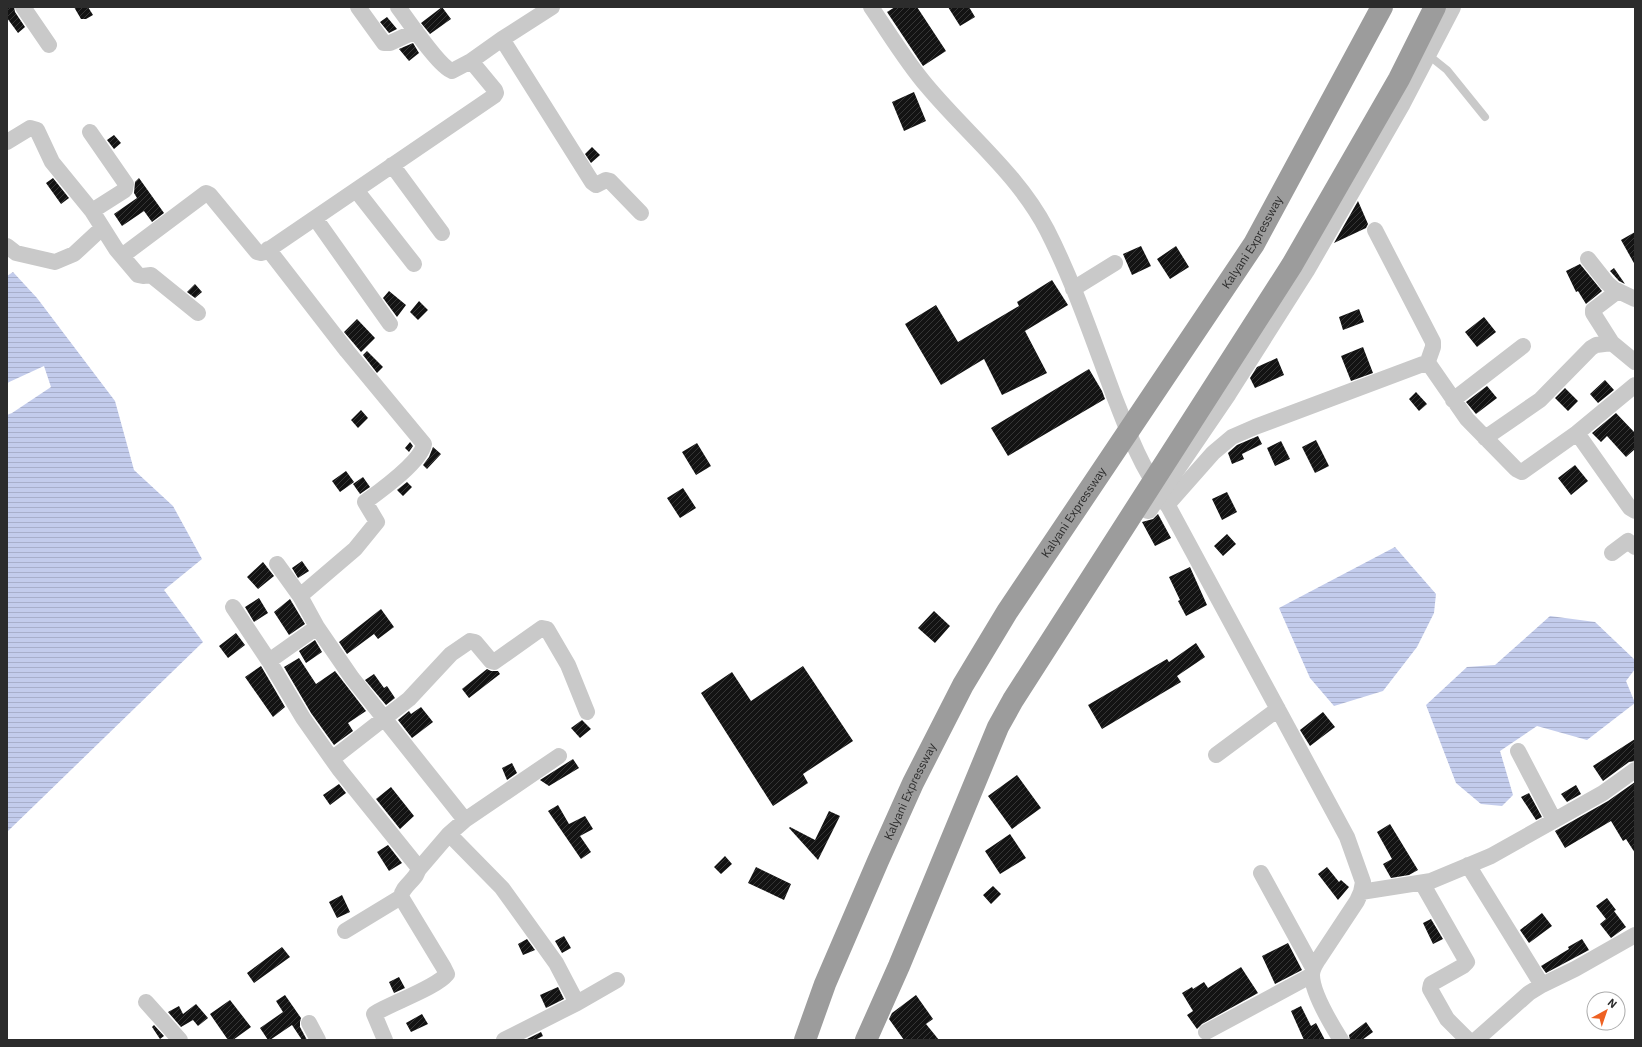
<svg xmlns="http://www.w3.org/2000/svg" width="1642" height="1047" viewBox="0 0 1642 1047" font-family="'IBM Plex Sans',sans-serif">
	<defs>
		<pattern id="water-rules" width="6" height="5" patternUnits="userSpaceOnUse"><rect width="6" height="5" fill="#c3ccec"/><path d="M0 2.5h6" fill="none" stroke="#a8afcb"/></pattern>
		<pattern id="building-hatch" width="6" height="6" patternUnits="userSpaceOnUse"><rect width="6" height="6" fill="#131313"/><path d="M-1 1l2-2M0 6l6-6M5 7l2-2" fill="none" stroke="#363636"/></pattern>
	</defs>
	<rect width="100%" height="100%" fill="#fff"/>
	<!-- water -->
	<path fill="url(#water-rules)" d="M13 272 37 298 115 401 134 470 173 506 202 559 164 590 203 642 7 832V415L12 413 51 387 44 366 7 383V276Z
		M1395 547 1436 594 1434 613 1417 647 1383 691 1334 706 1310 678 1279 608Z
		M1550 616 1595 622 1635 660V669L1626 681 1635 703 1587 740 1537 726 1500 751 1513 795 1502 806 1481 804 1456 783 1426 705 1467 667 1495 665Z"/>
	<!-- building -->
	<path fill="url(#building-hatch)" d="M7 7H14L15 12 25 27 18 33 7 18Z
		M74 7H88L93 15 86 19H81Z
		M442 7 451 19 430 34 421 23Z
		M895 7H917L946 51 923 66 887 12Z
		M948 7H969L975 17 960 26Z
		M387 17 397 29 389 33 380 22Z
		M413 43 419 53 409 61 399 49Z
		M914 92 926 121 904 131 892 102Z
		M114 135 121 143 114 149 107 140Z
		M592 147 600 155 591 163 585 154Z
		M53 178 69 198 61 204 46 183Z
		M139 178 164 213 152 222 144 211 122 226 114 214 137 198 134 193 135 182Z
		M1358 201 1368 224 1366 228 1334 243Z
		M1635 232V265L1621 240Z
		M1141 246 1151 266 1132 275 1123 254Z
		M1176 246 1189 267 1170 279 1157 259Z
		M1580 264 1602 291 1586 304 1578 291 1576 292 1566 271Z
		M1614 268 1625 284 1619 281 1610 271Z
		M1052 280 1068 305 1025 331 1047 373 1002 395 984 359 941 385 905 324 936 305 958 342 1019 306 1017 302Z
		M195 284 202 292 195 298 187 292Z
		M389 291 406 305 397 317 383 298Z
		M419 301 428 310 418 320 410 312Z
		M1359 309 1364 322 1343 330 1339 317Z
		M1484 317 1496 332 1477 347 1465 332Z
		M357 319 375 338 361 352 344 332Z
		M1363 347 1373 373 1351 381 1341 356Z
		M367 351 383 367 377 373 363 355Z
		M1277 358 1284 375 1255 388 1250 378 1257 367Z
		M1089 369 1102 391 1105 399 1008 456 991 428Z
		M1605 380 1614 390 1598 403 1590 394Z
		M1487 386 1497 398 1476 414 1466 402Z
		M1565 388 1578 401 1568 411 1555 398Z
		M1416 392 1427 404 1419 411 1409 399Z
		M361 410 368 418 358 428 351 420Z
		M1616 413 1635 433V449L1626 457 1607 436 1601 442 1592 433Z
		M1258 436 1262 444 1242 454 1244 459 1232 464 1228 453 1237 445Z
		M1316 440 1329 466 1315 473 1302 447Z
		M1281 441 1290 459 1275 466 1267 448Z
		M410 442 413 446 409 452 405 448Z
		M697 443 711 466 696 475 682 452Z
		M433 447 441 454 427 469 423 465 429 457Z
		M1575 465 1588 481 1571 495 1558 478Z
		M346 471 354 482 340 492 332 481Z
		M363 477 370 487 360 494 353 484Z
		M407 482 412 487 403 496 397 490Z
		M683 488 696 508 680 518 667 498Z
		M1227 492 1237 512 1222 520 1212 499Z
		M1158 514 1171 538 1155 546 1142 522 1153 519Z
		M1227 534 1236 544 1223 556 1214 546Z
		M302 561 309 571 298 578 292 568Z
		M263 562 274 576 258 589 247 577Z
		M1190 567 1207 605 1186 616 1178 601 1180 600 1169 577Z
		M259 598 268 613 254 622 245 607Z
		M290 599 305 624 289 635 274 612Z
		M381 609 394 627 378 639 374 634 347 654 339 642Z
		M934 611 950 626 935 643 918 628Z
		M236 633 245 645 228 658 219 646Z
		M315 640 322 652 306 663 299 651Z
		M1196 643 1205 657 1177 676 1181 682 1102 729 1088 705 1167 659 1169 662Z
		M299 658 316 684 335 671 366 711 348 723 353 731 334 745 311 713 284 667Z
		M261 666 285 707 273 717 245 677Z
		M803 666 853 741 803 774 808 783 773 806 701 693 732 672 751 701Z
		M487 669 491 671H498L500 674 469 698 462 689Z
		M374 674 384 688 387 686 395 698 386 705 365 680Z
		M421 707 433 722 412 738 398 720 409 711 411 714Z
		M1323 712 1335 727 1310 746 1300 730Z
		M582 720 591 729 580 738 571 728Z
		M1635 739V761L1629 762 1603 781 1593 766Z
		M573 759 579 768 549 786 540 780Z
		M512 763 517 773 507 780 502 768Z
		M1017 775 1041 808 1012 829 988 796Z
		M1635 782V853L1626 839 1623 841 1611 821 1565 848 1555 831 1608 801Z
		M339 784 346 793 330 805 323 795Z
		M1576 785 1581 794 1567 802 1561 794Z
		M391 787 414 816 400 829 376 799Z
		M1529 793 1542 817 1536 820 1521 797Z
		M558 805 569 824 585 816 593 829 580 836 591 852 581 859 548 811Z
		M829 811 840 816 818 860 789 828 790 827 815 840Z
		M1390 824 1418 870 1409 875 1391 878 1383 864 1392 859 1377 832Z
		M1010 834 1026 858 1000 874 985 851Z
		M388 845 402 863 389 871 377 852Z
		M725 856 732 864 721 874 714 867Z
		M756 867 791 884 784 900 748 883Z
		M1327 867 1339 882 1341 880 1349 887 1338 900 1318 874Z
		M993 886 1001 894 991 904 983 895Z
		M342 895 350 912 337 918 329 902Z
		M1607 898 1616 910 1614 911 1626 927 1611 938 1600 924 1606 919 1596 906Z
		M1542 913 1552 926 1529 943 1520 930Z
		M1431 919 1443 939 1433 944 1423 923Z
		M564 936 571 948 562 953 555 941Z
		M527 939 535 950 523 955 518 944Z
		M1582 939 1589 950 1546 973 1541 966 1569 949 1568 947Z
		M1288 943 1302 970 1275 984 1262 956Z
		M282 947 290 957 254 983 247 973Z
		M1241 967 1258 993 1202 1024 1197 1029 1187 1015 1193 1011 1182 993 1192 987 1193 989 1204 982 1208 988Z
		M399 977 405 988 394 993 389 982Z
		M558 987 564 999 546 1008 540 995Z
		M285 995 301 1018 300 1022V1027L307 1040H302L292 1025 270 1040H268L260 1028 283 1012 276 1001Z
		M916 995 933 1019 926 1024 939 1040H904L889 1019 892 1013Z
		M230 1000 251 1027 233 1040H228L210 1014Z
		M196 1004 208 1018 198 1026 193 1020 181 1027 168 1012 179 1006 183 1014Z
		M1301 1006 1311 1026 1316 1023 1325 1040H1304L1291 1011Z
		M422 1014 428 1024 411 1032 406 1023Z
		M1366 1022 1373 1032 1362 1040H1350L1349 1035Z
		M154 1025 164 1036 160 1039 152 1027Z
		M541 1032 543 1036 535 1040H525Z"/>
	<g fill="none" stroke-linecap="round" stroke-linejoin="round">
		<!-- service -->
		<path stroke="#c9c9c9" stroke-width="8" d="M1427 54 1447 70 1485 117"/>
		<!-- minor -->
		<path stroke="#c9c9c9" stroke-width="16" d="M23 7 49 45
			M358 7 384 43H390L416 31
			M398 7C408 20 439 67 452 71L471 61 502 39 552 7
			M871 7C889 33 907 63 927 86 967 134 1018 174 1047 230 1074 283 1093 340 1114 396 1126 426 1140 466 1160 491L1347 837 1363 882 1361 892 1357 901 1318 960C1315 965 1312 969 1312 975 1312 993 1331 1024 1341 1040
			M502 39 592 182 596 185 606 180 610 181 641 213
			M90 132 126 184 125 190 92 211
			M7 142 30 128 37 130 52 162 92 211 116 249 138 275 143 276 151 275 198 313
			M392 165 442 233
			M356 190 414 264
			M315 218 390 324
			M1375 230 1433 342V347L1427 364
			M7 246 16 253 55 262 74 254 102 228
			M268 249 347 351 424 444C421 462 380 491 365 502L377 522 355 549 300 596
			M122 256 206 193 210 195 257 252 261 253 265 252 494 96 496 93 495 90 471 61
			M1588 259 1607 283 1614 289 1635 299
			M1073 289 1115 263
			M1618 291 1593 310V313L1612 343 1635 362
			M1453 400 1523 346
			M1577 433 1630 508 1635 511
			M1485 438 1540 400 1591 348 1596 345 1612 343
			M1167 505 1213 453 1232 437 1255 427 1423 364H1427L1431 367 1467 419 1516 469 1522 472 1577 433 1635 385
			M1612 553 1628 541 1635 547
			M277 564 300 596 317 627 352 678 465 820
			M233 607 269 661 303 718 339 769 418 867C420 878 402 885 401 897L444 968 447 974C436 988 391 1003 374 1014L385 1040
			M269 661 317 627
			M1518 751 1554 820
			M1216 755 1278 709
			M332 759 409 699 451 654 470 641 475 642 491 661 494 662 542 628 547 629 568 665 587 712
			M449 834 502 888 556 963 577 1003
			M1468 865 1542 985
			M419 869 449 834 465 820 559 756
			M1261 873 1313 968
			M1422 883 1467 962 1463 966 1431 984 1430 989 1447 1019 1468 1040
			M1361 892 1431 881 1491 856 1603 793 1635 770
			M345 931 401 897
			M146 1002 180 1040
			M309 1023 318 1040
			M1206 1032 1312 975
			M504 1040 577 1003 617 980
			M1476 1040 1529 993 1542 985 1575 969 1635 935"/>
		<!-- tertiary -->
		<path stroke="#c9c9c9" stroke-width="20" d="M1148 509 1227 393 1305 270 1401 103 1451 7"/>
		<!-- trunk -->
		<g stroke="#9c9c9c" stroke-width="22">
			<path id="s1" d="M805 1040 825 984 878 861 913 783 963 685 1007 612 1254 244 1382 7"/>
			<path d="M866 1040 899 966 998 727 1013 700 1292 265 1399 79 1435 7"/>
		</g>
	</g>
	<g text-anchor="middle" stroke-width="4" stroke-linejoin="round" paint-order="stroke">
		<!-- street labels -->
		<g font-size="12" fill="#2c2c2c" stroke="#fff">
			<text dy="4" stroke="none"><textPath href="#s1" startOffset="918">Kalyani Expressway</textPath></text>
			<text dy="4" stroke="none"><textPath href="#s1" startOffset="594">Kalyani Expressway</textPath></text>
			<text dy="4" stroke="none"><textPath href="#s1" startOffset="270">Kalyani Expressway</textPath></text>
		</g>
	</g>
	<!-- border -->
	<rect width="1642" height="1047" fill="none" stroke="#2c2c2c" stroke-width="16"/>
	<!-- north arrow -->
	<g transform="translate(1606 1011) rotate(40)"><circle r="19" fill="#ffffff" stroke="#ababab"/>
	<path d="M0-3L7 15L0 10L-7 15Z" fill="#ee6122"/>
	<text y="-6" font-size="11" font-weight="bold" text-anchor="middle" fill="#2c2c2c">N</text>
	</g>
</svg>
